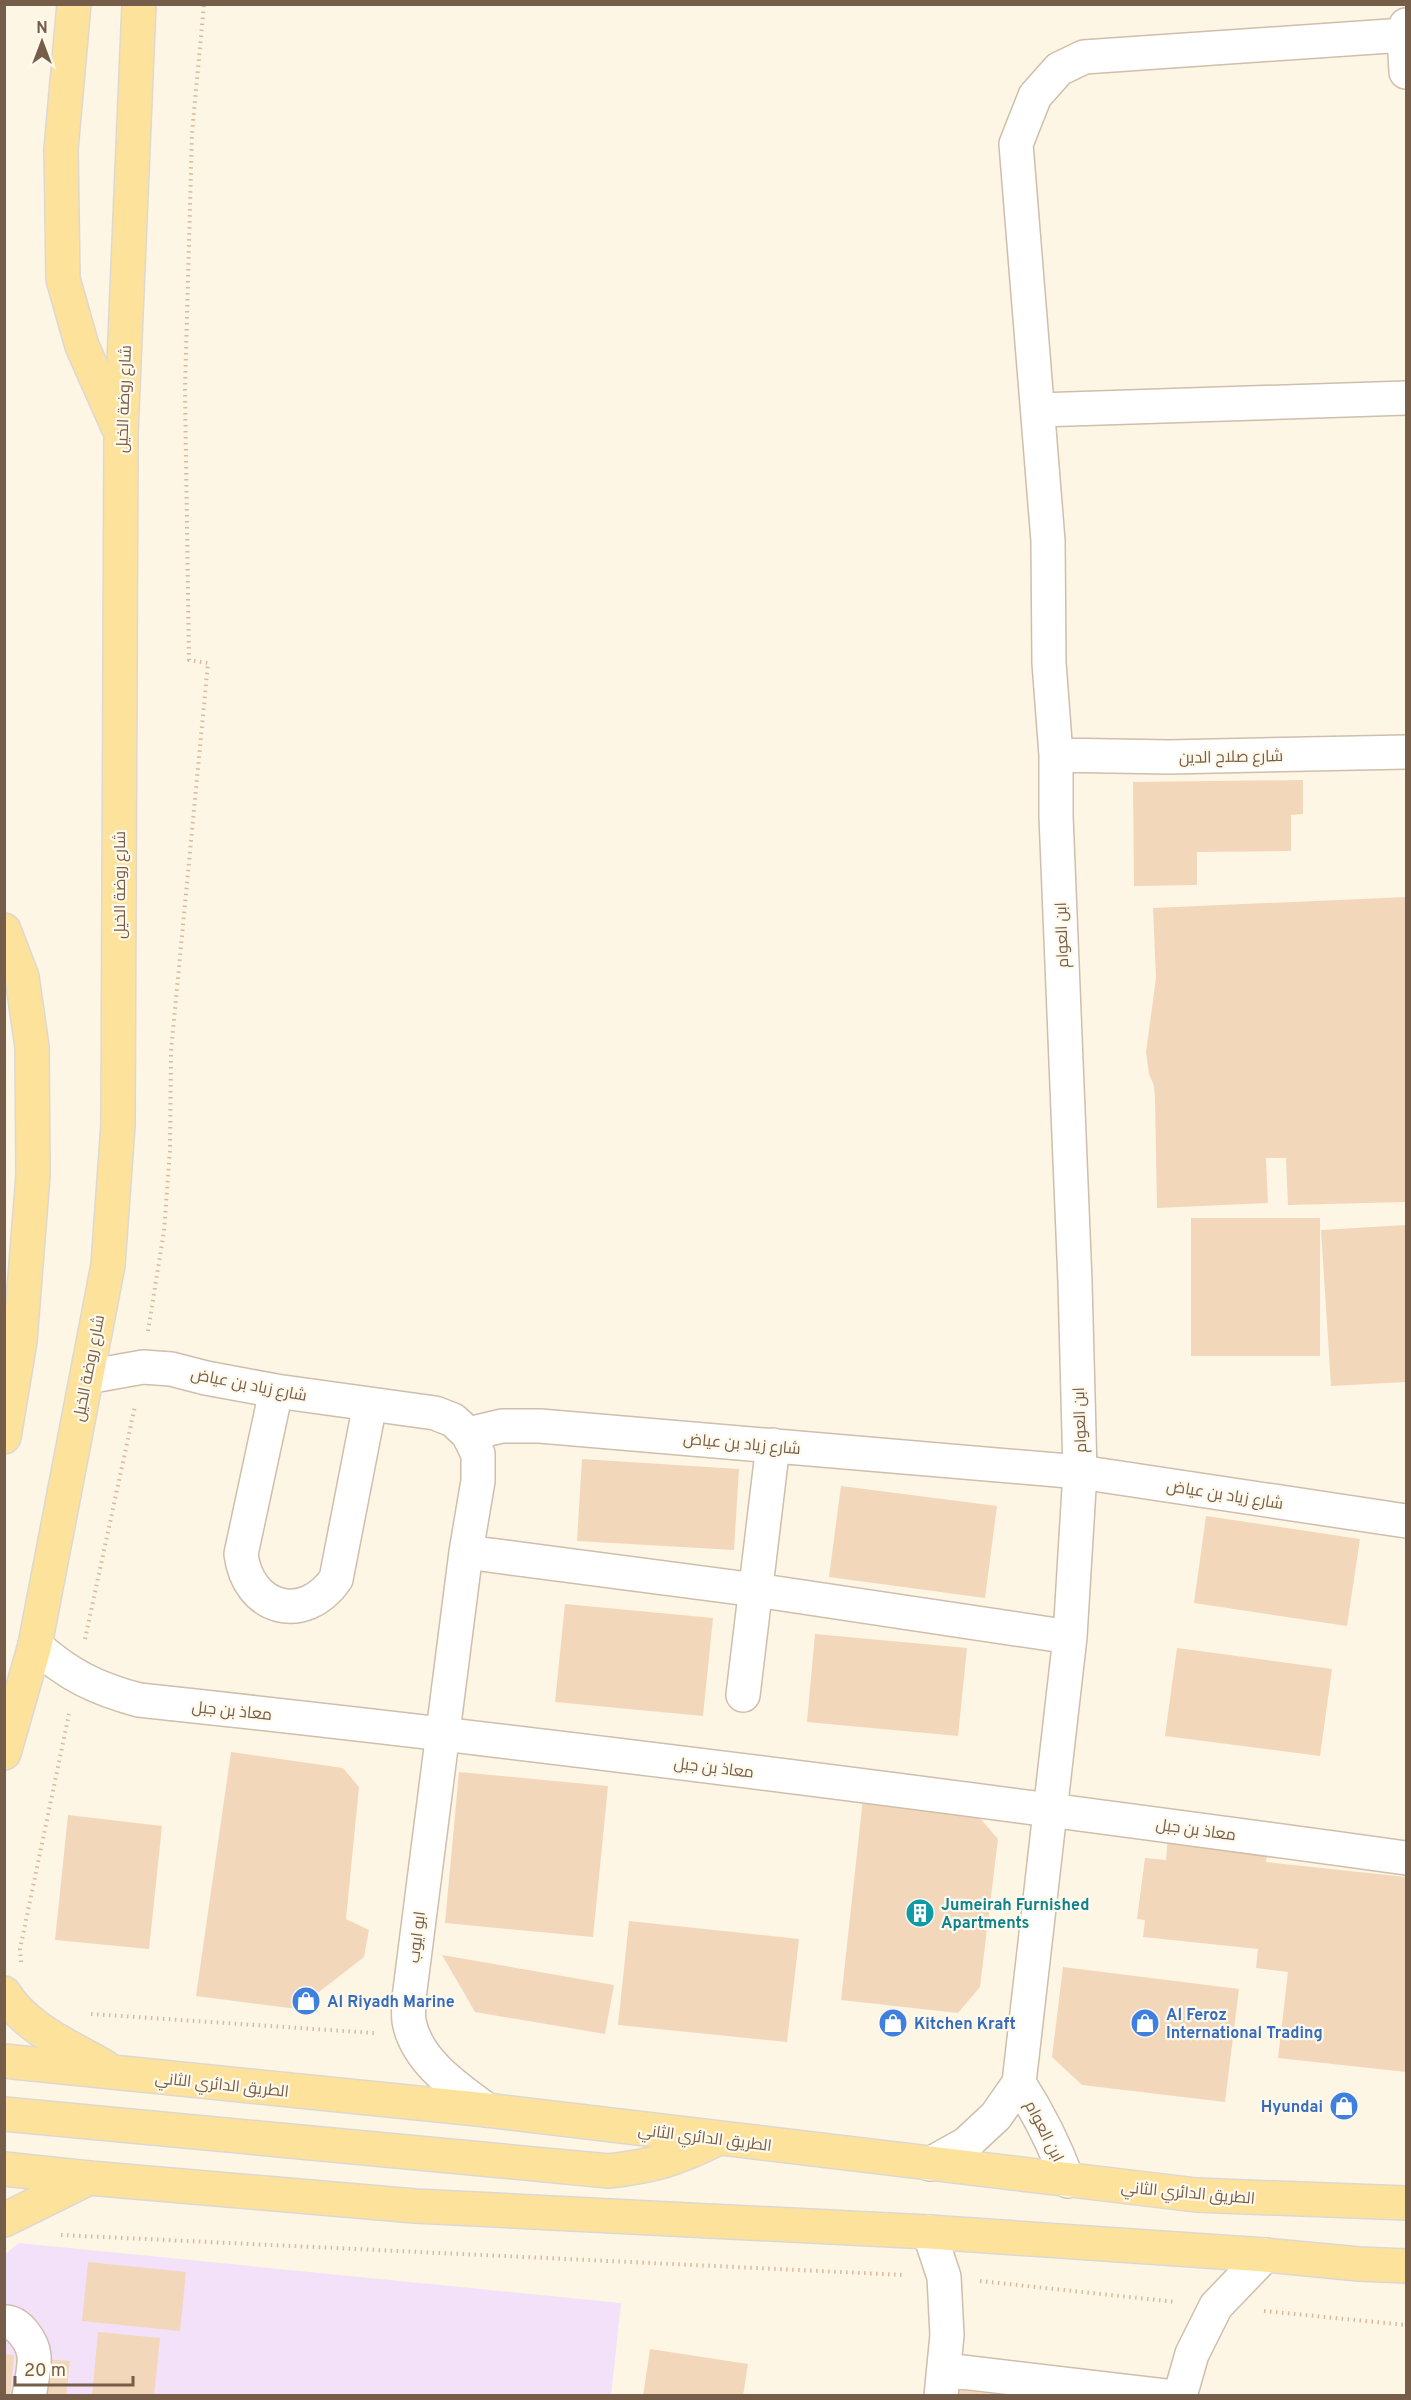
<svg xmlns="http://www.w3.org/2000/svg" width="1411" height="2400" viewBox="0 0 1411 2400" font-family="Overpass,Cairo,sans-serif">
	<rect width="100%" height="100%" fill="#fdf6e4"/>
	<!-- education -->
	<path fill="#f3e1f9" d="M19 2243 621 2303 611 2395H5L4 2255Z"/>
	<!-- building -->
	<path fill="#f3d7bb" d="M1303 780V814L1291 815V851L1197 852V885L1134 886 1133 782Z
		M1406 897V1202L1288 1205 1286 1158H1266L1268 1203 1157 1208 1155 1098 1154 1086 1149 1074 1146 1052 1156 978 1153 908Z
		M1191 1218H1320V1356H1191Z
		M1406 1225V1382L1331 1386 1321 1230Z
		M582 1459 739 1469 734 1550 577 1541Z
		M841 1486 997 1506 985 1598 829 1577Z
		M1206 1516 1360 1539 1347 1626 1194 1603Z
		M565 1604 713 1618 703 1716 555 1702Z
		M815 1634 967 1648 958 1736 807 1722Z
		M1177 1648 1332 1669 1320 1756 1165 1736Z
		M231 1752 343 1768 359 1787 346 1919 369 1930 364 1957 297 2009 196 1996Z
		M459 1772 608 1786 593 1937 445 1923Z
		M863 1798 974 1811 998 1839 980 1987 958 2013 841 2000Z
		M68 1815 162 1826 149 1949 55 1940Z
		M1168 1836 1268 1847 1266 1862 1406 1877V2072L1278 2058 1288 1972 1256 1968 1258 1949 1143 1937 1145 1920 1137 1919 1145 1858 1166 1860Z
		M629 1921 799 1939 787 2042 618 2025Z
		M442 1955 614 1985 605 2034 475 2012Z
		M1063 1967 1239 1989 1225 2102 1082 2085 1052 2057Z
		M88 2262 186 2272 180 2331 82 2321Z
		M98 2332 160 2338 154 2396H92Z
		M650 2349 748 2364 743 2396H643Z
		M4 2354 14 2355 10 2396H4Z
		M42 2359 70 2361 66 2396H38Z
		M954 2389 992 2394V2396H953Z"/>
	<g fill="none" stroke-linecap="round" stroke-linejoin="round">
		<!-- minor casing -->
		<g stroke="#cfbeab" stroke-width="36">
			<path id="minor" d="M1404 35 1406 72
				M1038 410 1406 398
				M1056 755 1169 757 1406 752
				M87 1377 143 1367 171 1369 206 1378 276 1391 435 1413 453 1420 468 1434 478 1454V1481L466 1552 409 1998C409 2005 408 2014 409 2021 416 2061 457 2088 487 2110
				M276 1391 241 1554C248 1610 304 1625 336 1579L370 1404
				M468 1434 502 1426H540L1080 1472 1406 1521
				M466 1552 756 1590 1070 1637
				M35 1645C68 1675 97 1689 139 1700 562 1745 984 1800 1406 1858
				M743 1695 773 1445
				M1019 2083C1039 2114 1055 2146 1068 2181
				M930 2164 966 2144 996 2116 1019 2083 1070 1637 1080 1472 1075 1282 1056 816V755L1049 663 1048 541 1016 144 1035 96 1059 69 1084 57 1404 35 1406 25
				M929 2232 944 2277 947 2335 941 2396
				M4 2322C19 2321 33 2343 34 2356 35 2368 31 2384 29 2396
				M945 2370 1165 2396
				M1180 2396 1192 2354 1216 2306 1265 2255"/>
		</g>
		<!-- major casing -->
		<g stroke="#ded8d3" stroke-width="36">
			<path id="major" d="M74 4 61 149 63 279 82 346 118 427
				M4 930 22 977 32 1047 33 1175 20 1341 4 1437
				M4 1753 35 1645 108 1265 118 1125 121 434 139 4
				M4 1993C26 2029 71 2047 105 2067
				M4 2061 487 2110 1196 2195 1406 2203
				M4 2114 609 2171C653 2166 677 2159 717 2139
				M4 2169 89 2178 415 2206 929 2232 1265 2255 1359 2264 1406 2266
				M4 2220 89 2178"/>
		</g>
		<!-- path -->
		<path stroke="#d8ba9e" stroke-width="4" stroke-dasharray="1.5 4.5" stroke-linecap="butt" d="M148 1331 164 1231 170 1150 171 1051 208 663 189 660 185 390 192 133 204 4
			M85 1639 135 1406
			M21 1962 20 1949 69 1714
			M91 2014 374 2033
			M61 2235 904 2275
			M980 2281 1176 2302
			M1264 2311 1406 2325"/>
		<!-- minor -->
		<use href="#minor" stroke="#fff" stroke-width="33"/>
		<!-- major -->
		<use href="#major" stroke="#fde29b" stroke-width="33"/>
	</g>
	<!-- icons -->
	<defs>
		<g id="building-disc" transform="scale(1.5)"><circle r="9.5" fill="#0f9aa8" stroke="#fff9eb"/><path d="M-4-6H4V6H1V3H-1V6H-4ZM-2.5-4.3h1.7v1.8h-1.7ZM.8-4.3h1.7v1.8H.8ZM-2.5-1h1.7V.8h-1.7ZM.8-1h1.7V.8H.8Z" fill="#fff"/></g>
		<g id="shop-disc" transform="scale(1.5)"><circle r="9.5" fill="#3f7fe0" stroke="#fff9eb"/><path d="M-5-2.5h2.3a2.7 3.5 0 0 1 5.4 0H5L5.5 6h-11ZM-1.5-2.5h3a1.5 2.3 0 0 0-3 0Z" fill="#fff"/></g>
	</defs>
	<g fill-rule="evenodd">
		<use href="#building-disc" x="920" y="1913"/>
		<use href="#shop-disc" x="306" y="2001"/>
		<use href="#shop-disc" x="893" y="2023"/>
		<use href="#shop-disc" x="1145" y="2023"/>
		<use href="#shop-disc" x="1344" y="2106"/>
	</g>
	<g text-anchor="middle" stroke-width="4.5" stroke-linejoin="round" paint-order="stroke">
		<!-- street labels -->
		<g font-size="16" fill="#765d49" stroke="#fff9eb">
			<text transform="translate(123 399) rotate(-88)" y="6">شارع روضة الخيل</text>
			<text transform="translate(1231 756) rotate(-1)" y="6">شارع صلاح الدين</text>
			<text transform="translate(119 885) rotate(-90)" y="6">شارع روضة الخيل</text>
			<text transform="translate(1061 935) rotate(-92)" y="6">ابن العوام</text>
			<text transform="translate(88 1368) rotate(-79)" y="6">شارع روضة الخيل</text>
			<text transform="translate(249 1384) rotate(11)" y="6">شارع زياد بن عياض</text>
			<text transform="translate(1079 1420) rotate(-92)" y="6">ابن العوام</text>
			<text transform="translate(742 1443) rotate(5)" y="6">شارع زياد بن عياض</text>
			<text transform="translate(1225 1494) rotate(9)" y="6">شارع زياد بن عياض</text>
			<text transform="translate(232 1710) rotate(6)" y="6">معاذ بن جبل</text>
			<text transform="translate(714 1767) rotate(7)" y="6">معاذ بن جبل</text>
			<text transform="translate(1196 1829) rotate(8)" y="6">معاذ بن جبل</text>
			<text transform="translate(416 1937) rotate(-83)" y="6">ابو ايوب</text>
			<text transform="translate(222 2084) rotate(6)" y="6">الطريق الدائري الثاني</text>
			<text transform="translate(1045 2131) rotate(63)" y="6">ابن العوام</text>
			<text transform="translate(705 2137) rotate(7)" y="6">الطريق الدائري الثاني</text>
			<text transform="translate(1188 2192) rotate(5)" y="6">الطريق الدائري الثاني</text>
		</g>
		<!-- culture labels -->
		<g font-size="16" font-weight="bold" fill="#0d838f" stroke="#fff9eb" text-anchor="start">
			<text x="941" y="1910">Jumeirah Furnished<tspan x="941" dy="18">Apartments</tspan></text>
		</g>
		<!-- shop labels -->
		<g font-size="16" font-weight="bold" fill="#366cbe" stroke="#fff9eb" text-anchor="start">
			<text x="327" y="2007">Al Riyadh Marine</text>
			<text x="1166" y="2020">Al Feroz<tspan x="1166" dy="18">International Trading</tspan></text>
			<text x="914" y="2029">Kitchen Kraft</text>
			<text x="1323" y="2112" text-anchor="end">Hyundai</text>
		</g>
	</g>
	<!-- border -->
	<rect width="1411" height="2400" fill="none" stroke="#765d49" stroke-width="12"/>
	<!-- north arrow -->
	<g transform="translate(42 42)" stroke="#fff9eb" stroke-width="4.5" paint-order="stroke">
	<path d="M0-4.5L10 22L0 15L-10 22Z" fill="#765d49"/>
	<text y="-9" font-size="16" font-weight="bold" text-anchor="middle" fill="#765d49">N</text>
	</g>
	<!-- scale -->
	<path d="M15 2376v9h118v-9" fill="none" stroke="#765d49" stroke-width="3"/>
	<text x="24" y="2376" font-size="18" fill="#765d49" stroke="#fff9eb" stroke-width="4.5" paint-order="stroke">20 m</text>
</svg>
